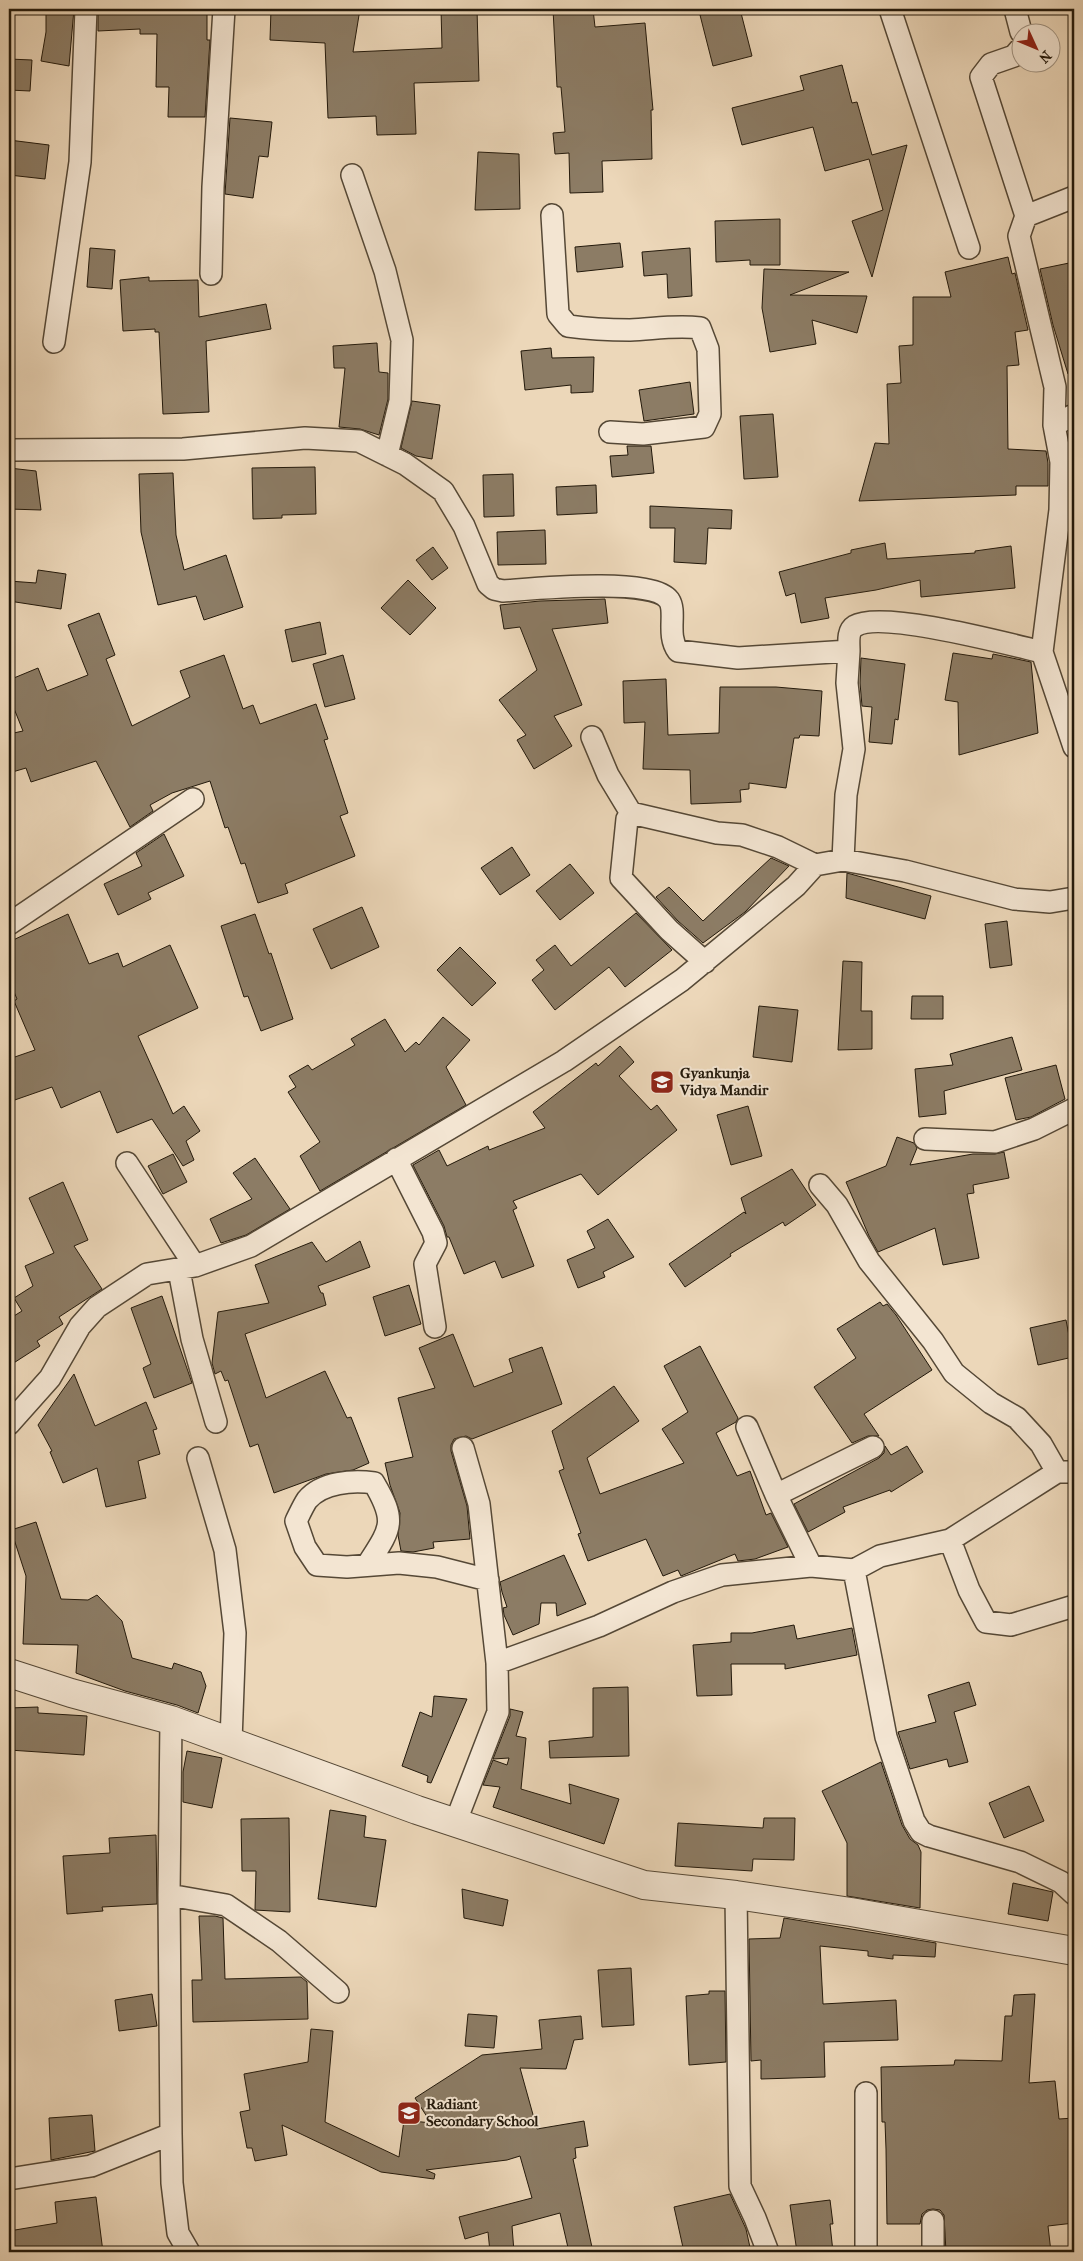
<svg xmlns="http://www.w3.org/2000/svg" width="1083" height="2261" viewBox="0 0 1083 2261" font-family="'IM FELL French Canon',serif">
	<rect width="100%" height="100%" fill="#ecd7b9"/>
	<filter id="stains"><feTurbulence type="fractalNoise" baseFrequency=".004" numOctaves="4"/><feColorMatrix values="0 0 0 0 .2 0 0 0 0 .09 0 0 0 0 .02 0 0 0 .5 -.17"/></filter>
	<radialGradient id="worn" r=".72"><stop offset=".6" stop-color="#630" stop-opacity="0"/><stop offset="1" stop-color="#630" stop-opacity=".3"/></radialGradient>
	<!-- building -->
	<path fill="#8c7c65" stroke="#23190b" d="M46 9H74L69 66 41 61 46 32Z
		M98 9H207V40H210L205 117H168L169 87H156L157 34H140V29L98 31Z
		M271 9H360L353 52 442 48 441 9H477L479 81 414 83 416 134 377 135 376 116 328 118 325 43 270 40Z
		M553 9H593L595 27 645 23 653 110H651L652 159 602 161 603 192 570 193 569 153 555 154 553 133 565 132 561 87H557Z
		M722 9H740L752 56 713 66 700 15Z
		M9 59 32 60 30 91 9 90Z
		M842 65 852 103 857 102 872 155 907 145 872 277 852 221 883 210 869 159 825 171 813 127 742 145 732 108 804 90 800 76Z
		M230 118 272 122 268 157 259 156 253 198 225 194Z
		M9 140 49 145 45 179 9 175Z
		M478 152 519 154 520 209 475 210Z
		M780 219V265H750V260L716 262 715 221Z
		M620 243 623 267 577 272 575 247Z
		M90 248 115 250 112 289 87 287Z
		M690 248 692 296 668 298 667 274 644 276 642 252Z
		M1008 257 1012 274 1015 273 1028 330 1015 332 1019 365 1007 366 1008 449 1046 451 1048 463V486H1016V495L859 501 875 443 889 444 887 384 901 383 899 346 913 345V297H951L945 272Z
		M1074 262V373L1068 374 1053 325 1040 269Z
		M764 269 849 272 790 295 867 296 857 333 812 320 816 344 770 352 762 308Z
		M149 277V281L198 280 199 317 266 304 271 329 206 341 209 412 163 414 159 332H155V329L123 331 120 280Z
		M377 343 379 372 388 373V399L379 435 360 429 339 427 345 368H334L333 346Z
		M551 348 552 358 594 357 593 392 571 393V385L525 390 521 351Z
		M690 382 694 414 644 421 639 390Z
		M412 401 440 405 432 459 416 456 401 448Z
		M773 414 778 477 744 479 740 416Z
		M627 446H651L654 473 612 477 610 456 628 455Z
		M315 467 316 514 282 515V518L253 519 252 468Z
		M9 468 36 471 41 510 9 509Z
		M173 473 176 535 184 570 226 555 243 607 204 620 196 596 158 605 141 532 139 474Z
		M513 474 514 516 484 517 483 475Z
		M596 485 597 513 557 515 556 487Z
		M650 506 732 510 731 529 708 528 706 564 674 562 675 528H650Z
		M545 530 546 564 498 565 497 532Z
		M885 543 887 559 975 553V551L1011 546 1015 588 921 597 920 580 876 590 825 598 829 618 801 623 795 593 786 596 779 572 851 553V550Z
		M433 547 448 568 432 580 416 560Z
		M38 570 66 574 61 609 9 601V581L36 583Z
		M408 580 436 608 410 635 381 608Z
		M605 599 608 623 552 629 582 705 554 716 572 746 534 769 517 740 526 735 499 700 537 670 520 627 504 629 500 605 540 601Z
		M99 613 115 655 106 659 132 726 190 697 180 671 224 655 243 709 253 705 260 724 316 704 328 739 324 740 348 813 340 816 355 856 285 884 288 893 258 903 245 863 241 864 228 827 225 828 210 781 172 793 150 805 153 811 130 827 96 761 31 782 26 768 9 773V734L23 731 9 696V680L38 668 47 691 88 675 68 625Z
		M320 622 326 654 292 662 285 630Z
		M953 653 992 659 993 654 1031 662 1038 733 959 755 958 702 945 700Z
		M343 655 355 699 325 707 313 664Z
		M861 658 905 664 898 720 895 719 892 744 869 742 872 707 862 706 860 683Z
		M666 679 668 735 719 733 720 687H776L822 691 819 736 800 735 799 738H794L786 788 749 783V789L740 790 741 802 691 804 690 770 643 769 645 722 624 723 623 681Z
		M164 834 184 876 148 893 151 899 118 915 104 884 142 866 136 853Z
		M512 847 530 875 500 895 481 868Z
		M771 858 789 866 745 912 703 943 678 921 656 897 669 887 703 921Z
		M570 864 594 893 560 920 536 891Z
		M847 873 931 896 925 919 846 898Z
		M362 907 379 947 331 969 313 929Z
		M636 913 672 950 625 987 609 967 555 1010 532 980 544 970 536 960 555 945 571 966Z
		M68 914 89 964 118 953 123 967 170 945 198 1008 138 1036 173 1114 184 1106 200 1131 186 1141 194 1160 183 1166 152 1119 117 1133 100 1091 61 1108 52 1087 9 1102V1059L35 1050 14 1001 17 999 9 980V942Z
		M255 914 269 954 271 953 293 1019 261 1031 248 996 244 997 221 926Z
		M1007 921 1012 965 990 968 985 924Z
		M460 947 496 983 472 1006 437 970Z
		M843 961 862 962 861 1011H872V1049L838 1050Z
		M912 996H943V1019H911Z
		M759 1006 798 1010 792 1062 753 1057Z
		M443 1017 470 1040 446 1067 466 1105 320 1191 300 1156 320 1142 288 1092 296 1087 289 1076 308 1065 312 1070 355 1045 351 1039 385 1019 405 1052 416 1042 419 1045Z
		M1012 1037 1022 1070 944 1091 946 1114 919 1117 915 1069 953 1065 950 1054Z
		M620 1046 634 1062 619 1076 651 1110 657 1105 677 1130 598 1195 581 1174 513 1201 517 1208 513 1210 534 1266 502 1278 495 1261 464 1274 449 1237H447L444 1226 413 1165 439 1150 447 1166 488 1146 489 1150 545 1128 533 1112 596 1063 598 1066Z
		M1056 1065 1065 1099 1031 1117 1016 1120 1005 1078Z
		M748 1106 762 1156 731 1165 717 1115Z
		M897 1137 914 1143 917 1148 910 1165 973 1154H995L1004 1152 1009 1178 973 1185 974 1193 967 1194 979 1258 943 1265 935 1228 878 1252 869 1236 846 1182 886 1166Z
		M173 1154 187 1182 163 1194 148 1166Z
		M255 1158 290 1209 246 1235 221 1243 210 1219 252 1199 233 1173Z
		M792 1169 816 1205 785 1226 783 1222 730 1254 731 1256 685 1287 669 1264 744 1212 746 1214 741 1198Z
		M63 1182 88 1240 74 1246 102 1289 59 1317 63 1324 37 1341 40 1346 9 1366V1319L22 1311 14 1298 33 1286 25 1266 54 1253 29 1198Z
		M608 1219 634 1257 603 1272 605 1277 578 1288 567 1260 595 1248 587 1231Z
		M360 1241 370 1267 318 1286 321 1293H323L326 1305 245 1334 266 1398 325 1371 347 1418 351 1417 369 1463 353 1470 326 1474 274 1493 258 1444 250 1447 228 1380 225 1381 221 1371 215 1374 212 1363 218 1312 269 1303 255 1265 312 1242 326 1262Z
		M409 1285 421 1324 385 1336 373 1297Z
		M162 1296 192 1383 154 1398 143 1368 151 1364 131 1308Z
		M880 1302 883 1306 887 1304 896 1315 932 1370 864 1414 879 1436H868L852 1443 814 1387 856 1358 837 1329Z
		M1066 1320 1073 1357 1038 1365 1030 1328Z
		M453 1334 474 1387 513 1372 509 1359 542 1347 562 1404 472 1439 466 1436 454 1439 451 1445V1451L467 1506 470 1539 433 1542 434 1548 413 1552 401 1551 398 1535 400 1513 390 1485 385 1463 413 1457 398 1398 435 1388 419 1348Z
		M700 1346 738 1418 736 1422 716 1433 737 1476 750 1471 766 1515 771 1513 788 1547 755 1559 738 1561 735 1554 681 1576 678 1570 663 1576 646 1539 588 1561 578 1534 581 1533 559 1471 564 1469 552 1431 614 1386 639 1421 587 1458 600 1494 684 1463 662 1429 688 1412 664 1366Z
		M74 1374 95 1426 146 1402 157 1429 153 1430 160 1454 138 1461 146 1498 106 1507 97 1468 63 1483 50 1452 52 1451 38 1425Z
		M885 1446 891 1455 907 1446 923 1472 891 1492 890 1490 843 1507 845 1512 808 1532 794 1504 879 1458 884 1453Z
		M36 1522 61 1599 88 1600 97 1595 122 1621 132 1658 172 1669 174 1663 201 1672 206 1686 198 1713 177 1705 125 1691 76 1673 78 1645 23 1644 26 1576 11 1530Z
		M564 1555 586 1604 557 1616 556 1603H541L539 1624 513 1635 504 1615 503 1608 507 1607 502 1592 500 1582Z
		M794 1625 797 1639 852 1628 857 1655 785 1669V1664H731L732 1695 697 1696 693 1645 731 1642V1633H752Z
		M969 1682 976 1705 954 1712 968 1762 949 1767 947 1759 910 1769 898 1732 936 1722 928 1695Z
		M628 1687 629 1756 550 1758 549 1741 593 1737V1688Z
		M434 1696 467 1699 431 1783 427 1782 428 1776 402 1766 420 1712 432 1717Z
		M38 1707V1713L87 1716 84 1755 9 1750V1708Z
		M510 1709 523 1712 516 1736 526 1738 521 1789 571 1804 569 1784 619 1799 604 1844 493 1807 500 1787 483 1785 493 1760 507 1765 509 1758 493 1759 510 1716Z
		M187 1751 222 1758 212 1808 183 1802V1772Z
		M881 1762 902 1825 910 1839 918 1845 921 1852 920 1908 847 1896V1843L822 1791Z
		M1029 1786 1044 1821 1004 1838 989 1803Z
		M330 1810 366 1816 364 1837 386 1840 376 1907 318 1899Z
		M289 1818 290 1912 255 1910 256 1871H242L241 1819Z
		M764 1818H795L794 1860 753 1859 752 1871 675 1866 678 1823 763 1828Z
		M156 1835 157 1904 102 1907 103 1911 67 1914 63 1856 110 1853 109 1838Z
		M1013 1883 1053 1892 1048 1921 1008 1914Z
		M462 1889 508 1900 503 1926 464 1918Z
		M199 1916H215L223 1918 225 1979 301 1977 307 1982 308 2019 193 2022 192 1980H202Z
		M784 1918 936 1943 935 1957 893 1955V1959L868 1956V1951L820 1946 823 2004 896 2000 898 2040 824 2042 825 2077 761 2079V2060L751 2061 749 1939 780 1938Z
		M631 1968 634 2025 602 2027 598 1970Z
		M709 1991H725L726 2062 689 2065 686 1996 709 1994Z
		M152 1994 157 2026 119 2031 115 2000Z
		M1035 1994 1029 2083 1055 2081 1059 2119 1074 2118V2223L1048 2226 1051 2252H946L944 2215 940 2210 933 2209 927 2210 922 2214 920 2224H887L886 2149 885 2122H882L881 2067 954 2065 955 2060 1002 2061 1005 2016H1012L1014 1995Z
		M468 2014 497 2016 494 2048 465 2046Z
		M581 2016 583 2039 574 2040 566 2069 520 2068 537 2129 584 2121 588 2146 575 2148 576 2158 573 2159 593 2252H569L560 2213 512 2226 514 2252H490L488 2232 465 2239 459 2217 532 2198 520 2156 507 2160 426 2170 435 2174 434 2179 381 2172 282 2125 287 2155 255 2161 252 2148H247L240 2112 250 2110 244 2074 308 2062 311 2029 333 2031 325 2122 399 2157 404 2120 431 2123 415 2098 482 2055 542 2049 539 2020Z
		M92 2115 95 2151 51 2160 49 2118Z
		M730 2194 746 2229 751 2252H684L674 2207Z
		M96 2197 103 2252H9V2231L57 2223 55 2202Z
		M830 2200 833 2224H830L833 2252H797L790 2205Z"/>
	<g fill="none" stroke-linecap="round" stroke-linejoin="round">
		<!-- minor casing -->
		<g stroke="#554836" stroke-width="24">
			<path id="minor" d="M890 9 969 248
				M1015 9 1021 32
				M1020 49 1014 56 991 64 981 77 1026 216 1019 236 1055 387 1054 425 1061 462 1060 510 1042 652 1074 747
				M352 175 385 271 402 340 400 401 387 455
				M552 215 558 314 568 326C589 329 609 330 630 330 654 329 676 325 700 328L708 349 710 414 704 427 643 434 610 432
				M1026 216 1074 197
				M211 274 213 187 224 9
				M54 342 80 162 86 9
				M1054 425 1074 415
				M9 450 183 449 305 438 359 441 405 464 443 491 464 526 488 584 494 589 503 591C532 589 653 577 669 600 677 612 666 635 678 651L738 658 849 651C849 643 847 631 855 626 881 610 1008 644 1042 652
				M592 737 608 775 631 813 717 833 742 835 778 847 815 865
				M631 813 627 819 621 878 669 930 705 962
				M843 860 846 795 854 749 847 683 849 651
				M9 924 193 799
				M925 1139 995 1142 1034 1129 1074 1109
				M396 1159 433 1232 436 1243 425 1264 435 1327
				M127 1163 195 1266
				M820 1185 837 1205 869 1261 933 1341 954 1373 991 1403 1017 1418 1041 1444 1057 1472
				M179 1270 192 1339 216 1422
				M9 1424 50 1378 80 1326 97 1307 147 1274 195 1266 251 1246 564 1061 682 980 796 886 815 865 843 860 905 871 1014 899 1050 902 1074 898
				M747 1427 776 1495 811 1566
				M198 1458 225 1550 235 1633 231 1741
				M776 1495 873 1447
				M950 1540 969 1590 986 1622 1011 1625 1074 1606
				M368 1564C391 1528 397 1522 374 1483 353 1480 322 1482 307 1500 303 1506 299 1515 296 1521L305 1547 317 1565 347 1567 399 1563 437 1567 488 1580
				M854 1570 886 1737 914 1821 921 1832 929 1836 1020 1862 1061 1882 1074 1894
				M497 1663 599 1626 673 1592 722 1575 811 1566 854 1570 880 1556 950 1540 1057 1472H1074
				M456 1821 498 1712 497 1663 479 1504 463 1448
				M169 1895 226 1905 279 1941 338 1992
				M736 1895 740 2186 755 2218 768 2252
				M866 2093V2252
				M171 2134 172 2183 178 2233 189 2252
				M9 2179 91 2166 171 2134 169 1895 171 1720
				M933 2221V2252"/>
		</g>
		<!-- tertiary casing -->
		<g stroke="#554836" stroke-width="30">
			<path id="tertiary" d="M9 1673 71 1693 171 1720 417 1810 644 1885 736 1895 851 1912 1074 1951"/>
		</g>
		<!-- minor -->
		<use href="#minor" stroke="#f3e5d2" stroke-width="21"/>
		<!-- tertiary -->
		<use href="#tertiary" stroke="#f3e5d2" stroke-width="28"/>
	</g>
	<!-- icons -->
	<defs>
		<g id="school-square" transform="scale(1.25)"><rect x="-9" y="-9" width="18" height="18" rx="4" fill="#8f2418" stroke="#f3e5d2"/><path d="M0-5L7-2L0 1L-7-2ZM-4 1L0 2.5L4 1V4Q0 6-4 4Z" fill="#fff"/></g>
	</defs>
	<g fill-rule="evenodd">
		<use href="#school-square" x="662" y="1082"/>
		<use href="#school-square" x="409" y="2113"/>
	</g>
	<g text-anchor="middle" stroke-width="4" stroke-linejoin="round" paint-order="stroke">
		<!-- poi labels -->
		<g font-size="15" font-weight="bold" fill="#23190b" stroke="#f3e5d2" text-anchor="start">
			<text x="680" y="1078">Gyankunja<tspan x="680" dy="17">Vidya Mandir</tspan></text>
			<text x="426" y="2109">Radiant<tspan x="426" dy="17">Secondary School</tspan></text>
		</g>
	</g>
	<!-- margin -->
	<rect width="1083" height="2261" fill="none" stroke="#ecd7b9" stroke-width="30"/>
	<rect x="10" y="10" width="1063" height="2241" fill="none" stroke="#23190b" stroke-width="2.5"/>
	<rect x="15" y="15" width="1053" height="2231" fill="none" stroke="#23190b"/>
	<!-- north arrow -->
	<g transform="translate(1036 48) rotate(134)"><circle r="24" fill="#f3e5d2" stroke="#a09382"/>
	<path d="M0-4L9 19L0 12L-9 19Z" fill="#8f2418"/>
	<text y="-8" font-size="14" font-weight="bold" text-anchor="middle" fill="#23190b">N</text>
	</g>
	<rect width="100%" height="100%" filter="url(#stains)"/>
	<rect width="100%" height="100%" fill="url(#worn)"/>
</svg>
